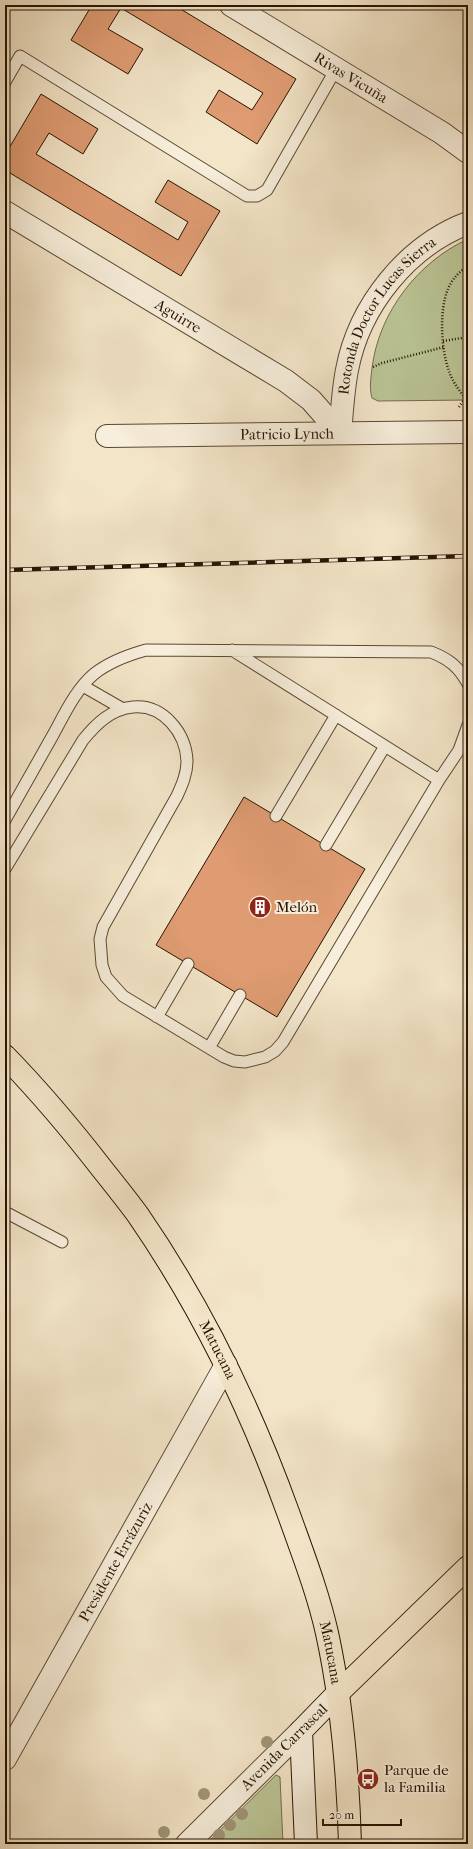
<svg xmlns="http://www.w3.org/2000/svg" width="473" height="1849" viewBox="0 0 473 1849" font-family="'IM FELL French Canon',serif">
	<rect width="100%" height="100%" fill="#f3e5c8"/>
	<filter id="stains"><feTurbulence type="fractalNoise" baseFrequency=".005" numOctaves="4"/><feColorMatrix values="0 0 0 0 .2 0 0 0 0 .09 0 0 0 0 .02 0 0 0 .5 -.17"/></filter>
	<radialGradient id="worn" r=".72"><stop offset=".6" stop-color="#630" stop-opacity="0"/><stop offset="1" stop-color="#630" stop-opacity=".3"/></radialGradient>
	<!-- green -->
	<path fill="#bbc596" stroke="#716c4c" d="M468 239V400L378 401 372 398C369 388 371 378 372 368 379 312 418 262 468 239Z
		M276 1775 280 1777 283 1844H206Z"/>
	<!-- building -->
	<path fill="#df9b72" stroke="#271301" d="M92 5H174L296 79 257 144 206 112 219 90 252 110 263 93 121 8 108 29 143 49 128 74 71 40Z
		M41 94 98 129 83 154 49 133 36 154 178 240 188 222 155 202 168 180 220 211 181 276 5 170V155Z
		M244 797 365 869 277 1017 156 945Z"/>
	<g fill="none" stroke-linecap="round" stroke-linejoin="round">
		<!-- lane casing -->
		<g stroke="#5a4833" stroke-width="13">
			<path id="lane" d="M5 82 20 56 247 196H257L267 190 336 69
				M232 650 439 780
				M83 686 123 709
				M276 816 336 715
				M5 820C21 792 37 763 53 735 64 715 76 689 94 674 109 662 128 655 146 650L431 652C449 659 459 667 468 684
				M326 845 385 746
				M5 869 83 740C96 724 111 709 133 707 163 704 186 733 187 761 187 774 182 785 177 796L103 927 100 939 102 965 106 977 123 996 224 1057 234 1061 245 1062 265 1057 275 1051 283 1042 439 780 459 750 468 725
				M157 1017 188 964
				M209 1048 240 995
				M5 1212 62 1242"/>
		</g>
		<!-- street casing -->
		<g stroke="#5a4833" stroke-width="24">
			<g id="street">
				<path id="s1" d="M231 5 442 133 468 152"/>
				<path id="s2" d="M5 212 286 381 311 400 340 433"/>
				<path id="s3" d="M340 433C342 412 343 390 347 370 359 306 407 246 468 223"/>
				<path id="s4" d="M107 436 468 432"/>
				<path id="s5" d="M5 1759 226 1365"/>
				<path d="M187 1844 301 1731"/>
			</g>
		</g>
		<!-- secondary casing -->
		<g stroke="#271301" stroke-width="24">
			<path id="secondary" d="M306 1844 301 1731 338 1693"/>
		</g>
		<!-- primary casing -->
		<g stroke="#271301" stroke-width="24">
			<g id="primary">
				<path id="s6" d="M5 1056C40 1092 72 1130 103 1170 115 1185 127 1200 138 1215 202 1308 251 1409 289 1515 303 1554 318 1593 327 1633 342 1702 348 1773 350 1844"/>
				<path d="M338 1693 468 1567"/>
			</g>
		</g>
		<!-- path -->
		<path stroke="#271301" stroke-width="2.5" stroke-dasharray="1 2" stroke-linecap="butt" d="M443 341 468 337
			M373 367 382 363 444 347
			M465 398C459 390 452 381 449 371 441 350 439 310 448 289 452 279 459 272 468 266
			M459 407 468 394"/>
		<!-- lane -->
		<use href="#lane" stroke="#f7eedb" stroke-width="11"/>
		<!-- street -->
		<use href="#street" stroke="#f7eedb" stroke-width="22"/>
		<!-- secondary -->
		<use href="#secondary" stroke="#f7eedb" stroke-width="22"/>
		<!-- primary -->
		<use href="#primary" stroke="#f3e5c8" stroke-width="22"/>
		<!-- rail casing -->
		<g stroke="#271301" stroke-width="4.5">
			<path id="rail" d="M5 570 468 556"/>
		</g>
		<!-- rail -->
		<use href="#rail" stroke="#f7eedb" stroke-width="3" stroke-dasharray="9" stroke-linecap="butt"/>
	</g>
	<!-- trees -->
	<g fill="#9f9477">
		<circle cx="267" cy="1742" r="6"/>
		<circle cx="204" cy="1794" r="6"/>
		<circle cx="242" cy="1814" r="6"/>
		<circle cx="230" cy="1825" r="6"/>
		<circle cx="164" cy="1832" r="6"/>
		<circle cx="219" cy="1835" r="6"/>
	</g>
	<!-- icons -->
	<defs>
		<g id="building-disc" transform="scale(1.15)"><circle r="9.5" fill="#8f2418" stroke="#f7eedb"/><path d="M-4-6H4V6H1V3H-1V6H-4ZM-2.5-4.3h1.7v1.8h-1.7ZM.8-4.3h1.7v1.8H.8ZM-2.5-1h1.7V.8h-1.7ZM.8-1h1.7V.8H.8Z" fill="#fff"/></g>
		<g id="bus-disc" transform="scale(1.15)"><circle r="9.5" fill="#8f2418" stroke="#f7eedb"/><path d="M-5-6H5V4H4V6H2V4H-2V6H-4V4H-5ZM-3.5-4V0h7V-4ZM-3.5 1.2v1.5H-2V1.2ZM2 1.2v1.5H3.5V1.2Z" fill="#fff"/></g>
	</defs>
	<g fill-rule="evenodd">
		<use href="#building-disc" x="260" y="907"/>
		<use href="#bus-disc" x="368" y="1779"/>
	</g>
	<g text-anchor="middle" stroke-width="4" stroke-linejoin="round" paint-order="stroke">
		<!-- street labels -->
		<g font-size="15" fill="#271301" stroke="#f7eedb">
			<text dy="5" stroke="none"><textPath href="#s1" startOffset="140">Rivas Vicuña</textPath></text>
			<text dy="5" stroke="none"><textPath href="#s2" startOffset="202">Aguirre</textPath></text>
			<text dy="5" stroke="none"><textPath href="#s3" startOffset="131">Rotonda Doctor Lucas Sierra</textPath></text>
			<text dy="5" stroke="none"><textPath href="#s4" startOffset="180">Patricio Lynch</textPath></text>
			<text dy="5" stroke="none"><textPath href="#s6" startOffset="364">Matucana</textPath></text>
			<text dy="5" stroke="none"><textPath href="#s5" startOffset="226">Presidente Errázuriz</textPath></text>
			<text dy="5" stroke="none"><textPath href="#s6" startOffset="688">Matucana</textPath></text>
			<text transform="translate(284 1747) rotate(-45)" y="5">Avenida Carrascal</text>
		</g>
		<!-- poi labels -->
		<g font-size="15" fill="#271301" stroke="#f7eedb" text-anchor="start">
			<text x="276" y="912">Melón</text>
			<text x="384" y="1775">Parque de<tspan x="384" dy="17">la Familia</tspan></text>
		</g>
	</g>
	<!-- margin -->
	<rect width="473" height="1849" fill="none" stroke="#f3e5c8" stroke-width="20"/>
	<rect x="6" y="6" width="461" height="1837" fill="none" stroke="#271301" stroke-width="2"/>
	<rect x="10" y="10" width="453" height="1829" fill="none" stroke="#271301"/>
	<!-- scale -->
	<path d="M323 1819v6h78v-6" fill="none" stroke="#271301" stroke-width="2"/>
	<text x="329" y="1819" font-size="12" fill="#271301" stroke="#f7eedb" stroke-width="3" paint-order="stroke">20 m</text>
	<rect width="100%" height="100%" filter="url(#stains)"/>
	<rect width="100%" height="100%" fill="url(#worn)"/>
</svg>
